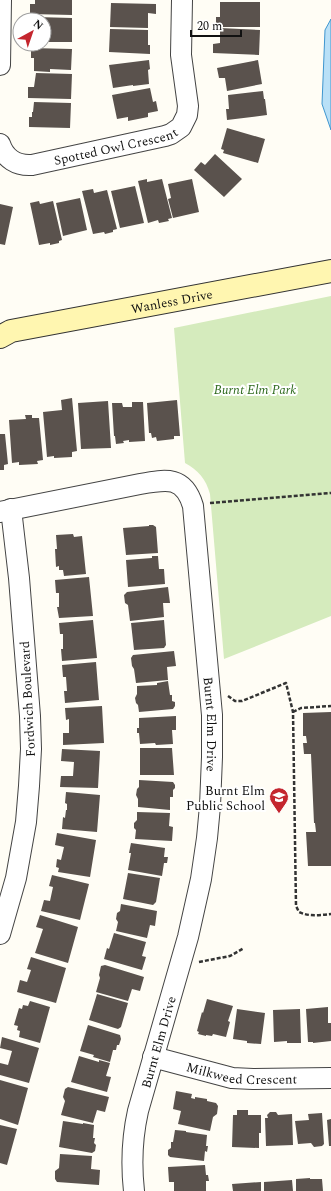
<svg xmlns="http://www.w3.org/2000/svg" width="331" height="1191" viewBox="0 0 331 1191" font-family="Spectral,serif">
	<rect width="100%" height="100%" fill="#fffdf5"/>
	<!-- green -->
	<path fill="#d5ebbd" d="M331 296V616L224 659 210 494C206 479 198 470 185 463L174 328Z"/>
	<!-- water -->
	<path fill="#b9e0f7" stroke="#3f96cf" d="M331 19V130L322 104 325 30Z"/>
	<!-- building -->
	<path fill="#5a524d" d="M35 0H72V15L30 14V4H35Z
		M220 2H260V27H223V25H216V17H220Z
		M111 3 156 4V14L148 13V28L110 27Z
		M36 17 72 18V42H44V20H36Z
		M220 28 260 30 259 55 213 53V44L220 43Z
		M110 29 148 30V45H150V54L109 52Z
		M31 48 72 49 71 70 50 69V72L34 71V58H31Z
		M149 60 150 69 148 70 149 84 133 86V85L113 88 109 65Z
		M258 60 262 84 227 91 225 78H219L217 68Z
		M36 73 72 74 71 99 28 98V87H34Z
		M150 88 153 102 156 101 158 111 148 113V117L128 121V117L117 119 112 95Z
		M263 91 264 99H265L267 115 227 120 226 109H229L228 95Z
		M34 102 71 103 70 128 29 127V117H32V112H33Z
		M227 128 265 139 258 163 223 153 224 150 221 149Z
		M215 154 242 179 224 197 194 170 201 162 205 165Z
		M147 179V182L162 179 172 218 168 219 169 221 159 223 158 220 148 223 138 181Z
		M192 179 199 212 173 218 168 199 171 198 168 184Z
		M135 186 144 223 120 228 111 191Z
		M93 189 94 193 107 190 117 229 113 230V232L105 234 104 232 93 234 82 191Z
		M80 198 87 230 63 236 56 203Z
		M39 201 40 204 53 201 62 240 59 241V243L50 245V243L39 245 30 203Z
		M0 204 13 207 5 245 0 244Z
		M72 398 77 451 72 452V457L54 458V456L47 457 43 412 62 410 61 400Z
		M177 400 180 436H174V439L157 441 156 437 152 438 151 433H149L147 403Z
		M108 401 111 448 81 449 78 403Z
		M132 402H143L145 441 129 442V440L123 441 124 443 116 444 115 436H114L112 403H122L123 407H132Z
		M25 415H32V418H39L43 460 37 461 38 464 19 465V462L12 463 9 420 26 419Z
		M0 434H5L8 464 4 465V470H0Z
		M149 525H153L156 527 158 553 126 555 123 528 149 526Z
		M73 534 74 537 82 536 86 574 64 576 63 570H59V566L56 567 55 549H57L56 535Z
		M152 556H158L159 569H164L165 584 128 587 126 560 152 558Z
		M89 577 93 616 59 618 57 607H59V593H56L55 580Z
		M168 587 170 603H163L164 617 130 621 128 605 125 603 124 595 127 592Z
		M93 620 97 658 62 661 61 649H63V634H60L59 623Z
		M164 620 166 645 164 648 134 650 131 623Z
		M174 651 176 666 167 667 168 680 136 683 134 669 132 666 131 658 133 655Z
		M96 662 99 700 65 703 64 691H67L66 677H63L62 665Z
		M168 681 170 695H172V701L175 702V706L173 709 139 712 138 705 136 703 135 698 137 694V686L157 685V683Z
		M102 706 104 743 63 745V733H69V719L66 720 65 708Z
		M331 712V866H308L306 832H316L315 823H314L311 754H304L303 743H307L306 736H303V713Z
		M176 716V730H172L173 744 156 745 155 743 140 744 139 733H137V728H139V718Z
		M140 748H172L174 775H140Z
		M62 749 100 751 98 788 60 787 61 776H73L74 762 61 761Z
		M139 780 173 782 175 785V788L173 790V797H170V810L138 807V799L136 795 137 789 139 787Z
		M66 792 100 795 97 832 62 829 63 817 65 818 66 810H67V804L65 803Z
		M137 812 170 813 169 826 173 827 172 841 135 839 136 830 134 828V823L137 820Z
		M57 833 96 840 90 877 58 872 59 868 56 867 57 859 61 860 64 847 55 845Z
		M131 843 165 848 164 857H168L167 863H164L162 876 128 870 131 853H129Z
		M128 873 160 878 156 902 153 905 123 899Z
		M52 875 89 884 80 920 41 911 44 900 50 901 53 887 49 886Z
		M121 904 157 911 155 926 150 925 147 938 116 931 118 922 116 919 117 913 120 911Z
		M40 915 78 927 68 963 35 953 43 929 36 927Z
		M114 933 146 942 142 956 146 957 142 970 104 959 107 948 109 949Z
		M31 957 66 968 56 1003 17 992 20 980 27 982 31 970 27 969Z
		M105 965 144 977 140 991 132 989 128 1001 96 992 100 978 99 975 101 966Z
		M97 994 128 1003 121 1027 118 1029 89 1020Z
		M207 999 233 1006 228 1021 230 1022 226 1037 213 1034 212 1036 206 1035V1036L198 1034 199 1032 197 1031 202 1012 203 1013Z
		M30 1001 50 1007 40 1043 19 1037 20 1031 17 1030 18 1026 14 1025 19 1008 22 1009 23 1005 28 1006Z
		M328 1007V1023H331V1041L313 1043V1042H308L306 1009Z
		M237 1009 265 1013 261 1044 247 1043V1041L233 1039Z
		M300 1009 301 1043H287V1041L274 1042 273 1010Z
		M88 1025 120 1035 121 1039 119 1045H117L116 1050H113L110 1062 93 1057 94 1055 80 1051Z
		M2 1037 39 1048 29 1083 0 1075V1063L8 1065 12 1051 0 1048Z
		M79 1056 99 1062V1060L110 1063 106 1076 111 1077 107 1092 71 1082Z
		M0 1080 28 1088 18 1125 0 1119Z
		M68 1087 109 1097 105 1112 97 1110 93 1123 61 1115 65 1101 63 1097 65 1089Z
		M176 1091 192 1094 191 1098 195 1099V1097L207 1099V1101L216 1103 218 1106 217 1114 213 1117 210 1131 178 1124 181 1111 173 1109Z
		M237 1110H248V1115H261V1133H259V1148L232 1147 233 1115H237Z
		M270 1112H276L278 1115 292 1114 293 1145 266 1146 265 1118H268L267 1115Z
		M322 1113 324 1144 322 1146 314 1147 311 1143 298 1144 295 1121 309 1120 308 1114Z
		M331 1119V1146H329L327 1120Z
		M63 1121 83 1124V1123L94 1125 93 1138H95L94 1143 96 1145 95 1151 92 1153 59 1147Z
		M0 1125 17 1129 7 1165 0 1163Z
		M175 1130 186 1131V1132L207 1135 206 1146H208L207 1152 205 1151 204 1161 170 1157 168 1155V1150L171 1148V1142H173Z
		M60 1154 92 1156 91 1169 100 1170 99 1185 57 1182 55 1179V1171L59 1168Z
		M205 1165 206 1175H208L209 1181H206V1191H174V1182H169L168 1167Z
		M310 1178V1179H322L323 1191H296V1179Z
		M292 1180 293 1191H264V1182Z
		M261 1182V1191H233L232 1184Z"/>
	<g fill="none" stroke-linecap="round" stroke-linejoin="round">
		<!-- minor casing -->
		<g stroke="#444" stroke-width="22">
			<g id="minor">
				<path d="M0 65 1 0"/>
				<path id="s1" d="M0 144C5 159 17 166 32 165L165 136 171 134 181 127 187 115 188 106 181 55 182 0"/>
				<path id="s2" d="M0 512 140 484C167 479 184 476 193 506L212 715V757L210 806 207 838 201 879 188 937 138 1111C132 1138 131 1164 134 1191"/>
				<path d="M0 934 16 878 26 822 29 786 31 749 30 716 19 578 11 509"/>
				<path id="s3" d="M153 1057 232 1078 253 1079 331 1078"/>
			</g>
		</g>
		<!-- secondary casing -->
		<g stroke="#333" stroke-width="24">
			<g id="secondary">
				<path id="s4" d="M0 337 11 331 331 271"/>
			</g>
		</g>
		<!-- path -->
		<path stroke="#333" stroke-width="2.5" stroke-dasharray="4 2" stroke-linecap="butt" d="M210 503 331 493
			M228 696 235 701H242L286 683 293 712 296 906 299 912C309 917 321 915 331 914
			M293 712 301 708 331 706
			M199 962 230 956 244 948"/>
		<!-- minor -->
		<use href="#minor" stroke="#fff" stroke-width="20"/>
		<!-- secondary -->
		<use href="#secondary" stroke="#fff6b0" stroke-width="22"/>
	</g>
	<!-- icons -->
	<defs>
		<g id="school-pin" transform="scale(1)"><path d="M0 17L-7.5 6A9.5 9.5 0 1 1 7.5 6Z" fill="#c4262e" stroke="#fff"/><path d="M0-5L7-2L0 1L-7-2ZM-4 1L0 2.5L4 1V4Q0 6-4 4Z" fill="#fff"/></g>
	</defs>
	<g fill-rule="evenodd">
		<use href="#school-pin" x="279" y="797"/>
	</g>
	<g text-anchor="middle" stroke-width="4" stroke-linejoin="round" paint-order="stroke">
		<!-- street labels -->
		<g font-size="13" fill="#111" stroke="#fff">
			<text dy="5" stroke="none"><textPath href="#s1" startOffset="127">Spotted Owl Crescent</textPath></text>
			<text dy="5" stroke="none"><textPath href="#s4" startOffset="176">Wanless Drive</textPath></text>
			<text transform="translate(27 699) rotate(-93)" y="5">Fordwich Boulevard</text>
			<text dy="5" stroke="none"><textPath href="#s2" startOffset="428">Burnt Elm Drive</textPath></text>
			<text transform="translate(158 1042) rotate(-74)" y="5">Burnt Elm Drive</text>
			<text dy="5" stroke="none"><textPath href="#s3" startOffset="91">Milkweed Crescent</textPath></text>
		</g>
		<!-- park labels -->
		<g font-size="13" font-style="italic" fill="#2f6b1f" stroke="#fff">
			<text x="255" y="394">Burnt Elm Park</text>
		</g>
		<!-- poi labels -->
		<g font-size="13" fill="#111" stroke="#fff" text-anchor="end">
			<text x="265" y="795">Burnt Elm<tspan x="265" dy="15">Public School</tspan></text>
		</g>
	</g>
	<!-- north arrow -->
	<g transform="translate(32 32) rotate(40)"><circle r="19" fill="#ffffff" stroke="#a0a0a0"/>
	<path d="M0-3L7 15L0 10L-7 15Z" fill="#c4262e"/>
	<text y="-6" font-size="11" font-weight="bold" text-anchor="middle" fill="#111111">N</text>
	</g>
	<!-- scale -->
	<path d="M191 30v6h50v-6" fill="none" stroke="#111111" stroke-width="2"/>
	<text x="197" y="30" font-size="12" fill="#111111" stroke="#ffffff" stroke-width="3" paint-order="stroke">20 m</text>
</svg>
